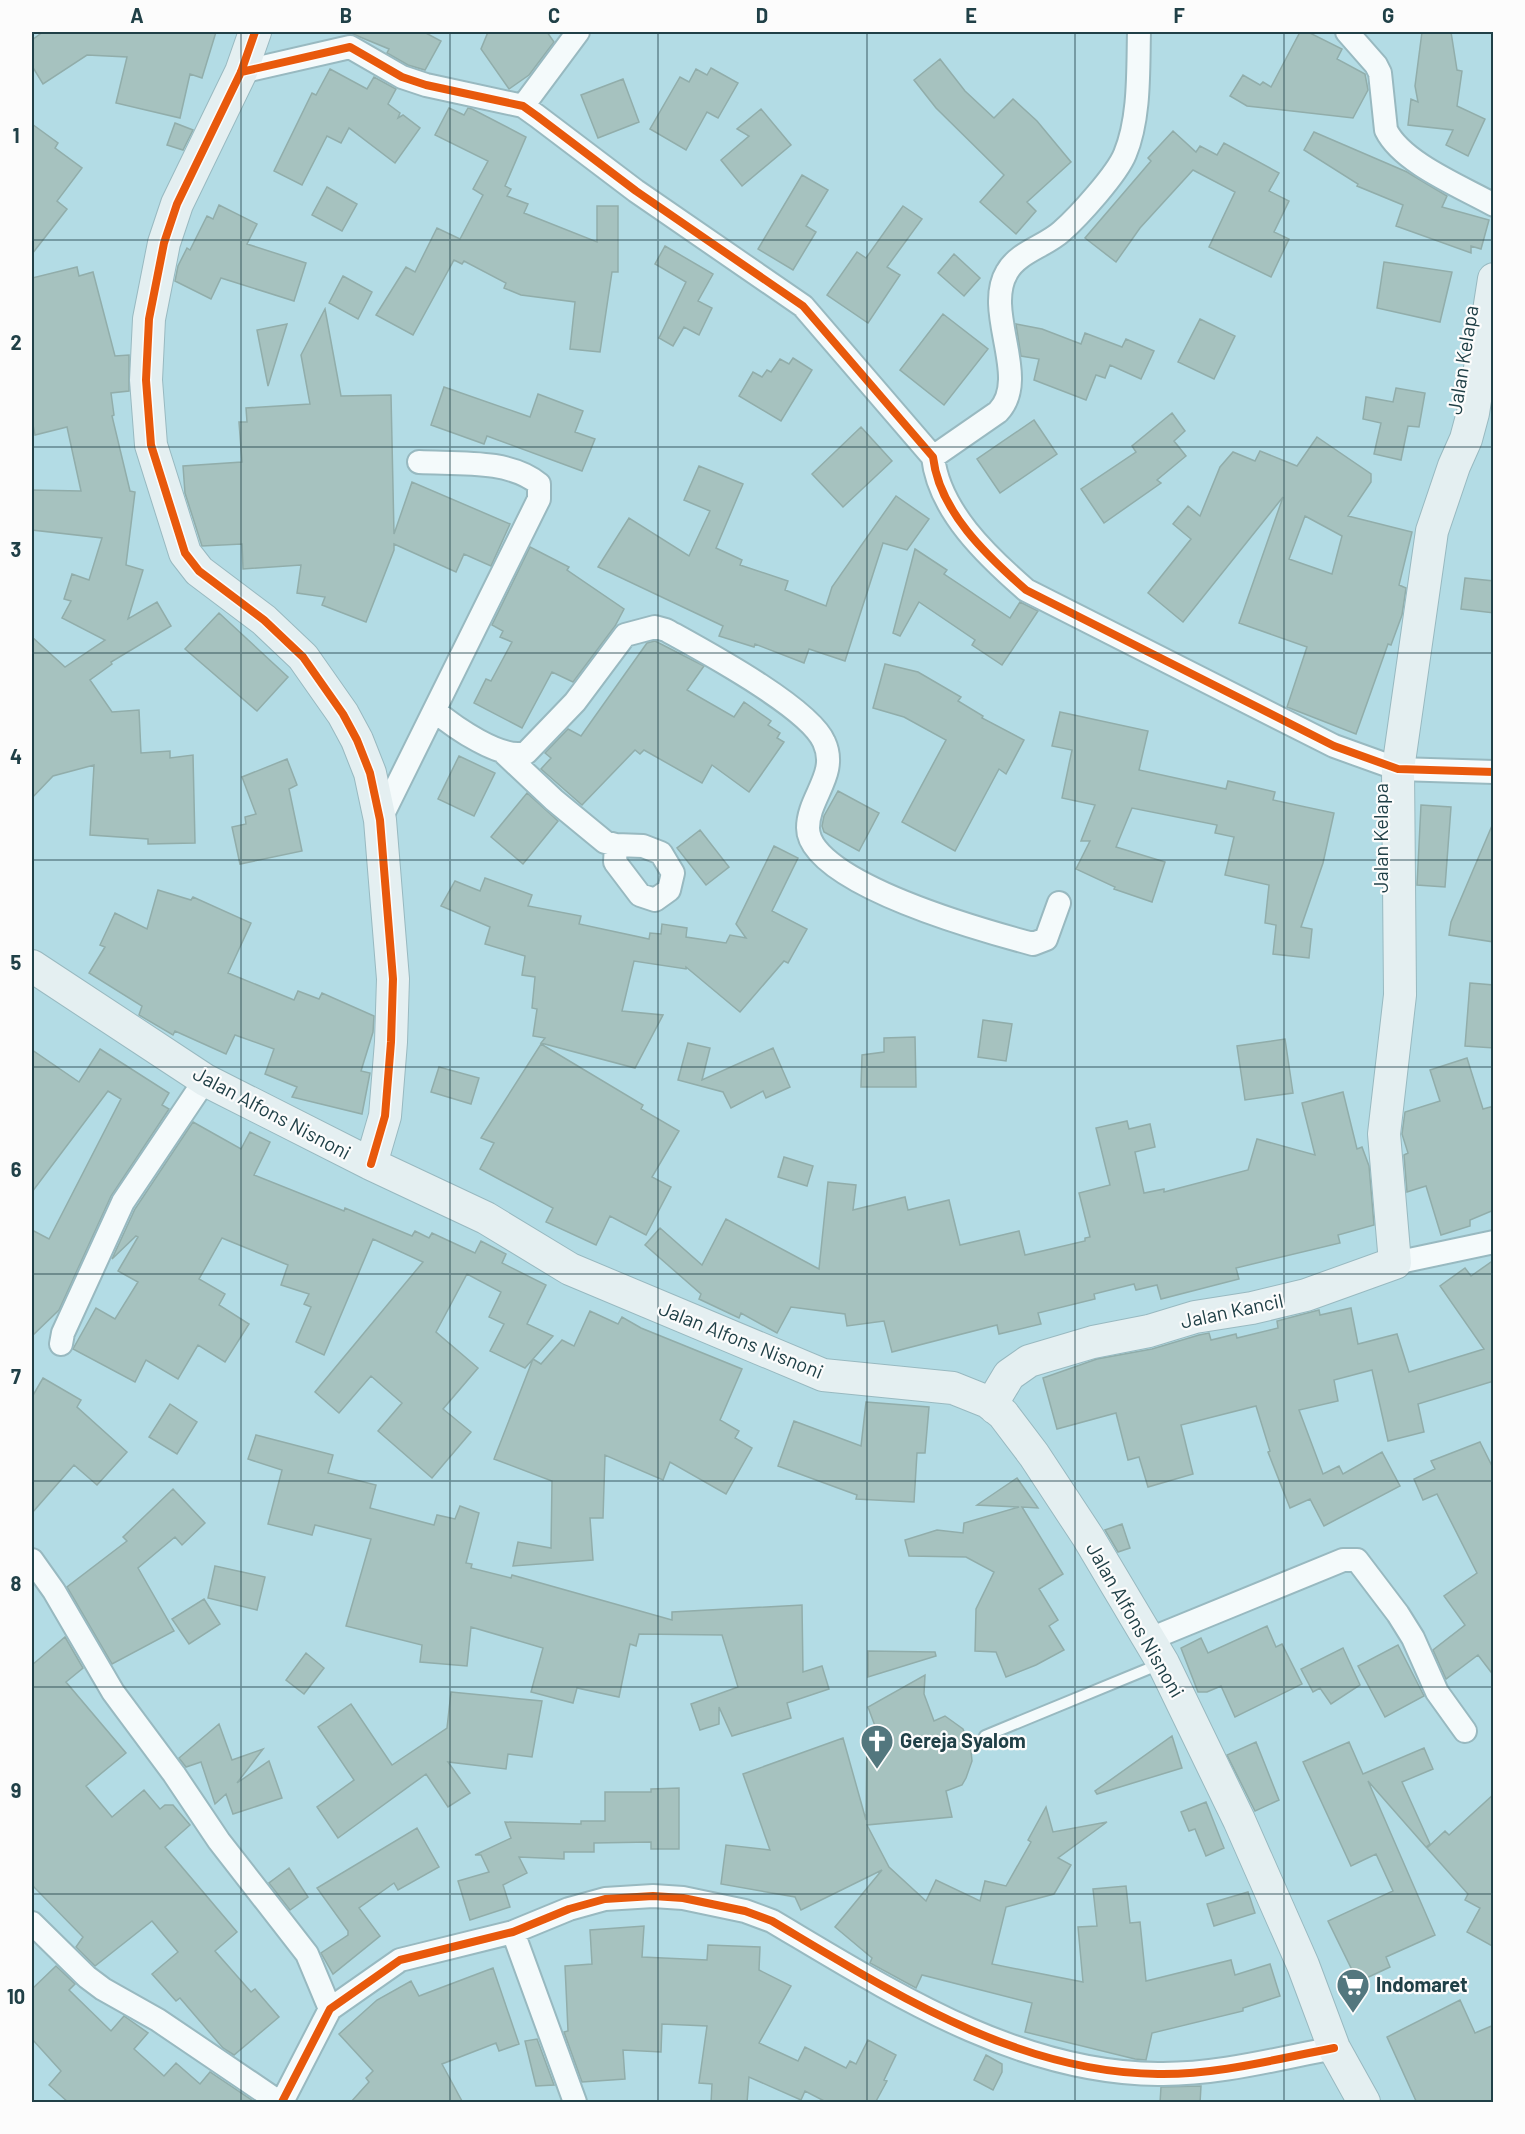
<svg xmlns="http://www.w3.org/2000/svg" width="1525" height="2134" viewBox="0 0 1525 2134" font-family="Barlow,sans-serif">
	<rect width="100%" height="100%" fill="#b3dce5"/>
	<!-- building -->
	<path fill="#a6c2bf" stroke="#91adaa" stroke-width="1.5" fill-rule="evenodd" d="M43 32H216L202 78 190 74 180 118 116 103 127 57 87 55 43 84 32 66V40Z
		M348 32H424L441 41 425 70 408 65 387 53 389 49Z
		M488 32H547L554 42 529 75 509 89 481 49Z
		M1300 32H1308L1342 49 1337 59 1365 74 1368 90 1353 118 1247 106 1230 96 1243 75 1260 85 1263 82 1271 87Z
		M1422 32H1451L1457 70 1462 71 1457 106 1485 119 1468 156 1446 145 1453 130 1408 125 1411 99 1418 102 1415 86Z
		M940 59 965 91 994 118 1013 99 1037 121 1071 162 1027 202 1036 211 1016 234 980 202 1004 175 936 108 914 80Z
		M711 68 738 83 718 118 707 112 686 150 650 129 680 77 689 82 696 69 707 75Z
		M330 69 367 89 374 77 396 89 388 104 400 113 398 118 403 115 420 128 395 163 349 128 341 143 327 136 302 185 274 171 312 93 316 95Z
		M623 79 639 122 598 138 581 95Z
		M449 108 464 115 468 108 472 109 526 137 505 186 511 189 507 196 528 204 524 213 597 242V206H618V272H612L600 352 570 349 575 302 521 295 504 288 506 283 464 261 462 264 454 260 413 335 376 315 406 267 415 272 437 228 460 239 483 195 473 189 488 161 435 135Z
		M761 109 791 145 742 186 721 160 749 136 737 129Z
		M175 123 193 130 183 150 167 145Z
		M32 124 58 143 55 148 82 168 57 201 67 209 32 254Z
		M1173 131 1196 152 1200 146 1217 155 1224 143 1279 173 1269 191 1289 201 1274 232 1289 239 1271 277 1209 247 1235 192 1193 170 1140 228 1116 262 1085 238 1151 161 1148 158Z
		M1314 132 1407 172 1447 196 1442 207 1489 220 1481 249 1471 246V253L1396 226 1403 205 1357 186 1358 184 1304 150Z
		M802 175 828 190 806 226 816 232 793 270 758 249Z
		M327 187 357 204 342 231 312 215Z
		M219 205 257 224 247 244 306 263 294 301 221 278 211 299 175 281 178 266 187 248 190 250 207 216 213 219Z
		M903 206 922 219 887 267 900 275 868 323 827 295 857 252 866 258Z
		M665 246 713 274 698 301 712 308 699 335 684 327 673 346 659 338 686 282 655 264Z
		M954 254 980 278 964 296 938 273Z
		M1384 262 1452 272 1440 322 1377 308Z
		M77 267 79 276 93 272 115 356 129 355V391L111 393 114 415 112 416 130 491 135 492 126 565 143 570 128 619 157 602 171 626 111 662 112 664 90 680 112 712 139 710 141 753 170 751V758L193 755 195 843 148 844V839L90 835 94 765 53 776 32 798V637L65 667 105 640 62 618 71 601 64 599 72 574 89 580 102 538 32 530V490L81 491 67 427 35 435 32 420V278Z
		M343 276 372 292 358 319 329 303Z
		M325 309 341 396 391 395 394 534 412 482 510 524 491 566 464 554 456 572 394 544V550L366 622 322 605 325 597 297 593 301 565 243 569 242 544 202 546 185 493 183 466 242 462 239 422H247L246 408 310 404 301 355Z
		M943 314 988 349 944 405 900 370Z
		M1200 319 1235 336 1214 379 1178 362Z
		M287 324 268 386 257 330Z
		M1016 324 1042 329 1081 344 1085 333 1122 347 1126 339 1154 351 1141 379 1110 365 1105 378 1096 375 1086 400 1034 380 1039 359 1021 356Z
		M793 358 812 370 781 421 739 396 753 372 762 377 767 370 771 372 780 359 789 364Z
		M444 387 530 417 538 394 583 411 575 432 595 439 582 471 487 436 484 444 431 425Z
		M1396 388 1425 393 1419 427 1408 426 1401 460 1374 454 1381 423 1363 419 1366 397 1393 402Z
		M1172 413 1185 431 1174 441 1186 456 1157 480 1161 483 1104 523 1081 489 1136 452 1132 446Z
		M1034 420 1057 454 1000 493 977 459Z
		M861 427 892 461 843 507 812 474Z
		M1317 437 1371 474V482L1348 516 1412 532 1399 585 1406 588 1402 615 1391 645 1388 644 1356 734 1287 707 1307 647 1239 623 1283 497 1183 622 1148 593 1191 539 1173 524 1188 506 1200 516 1220 467 1233 452 1255 461 1260 451 1297 466ZM1305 516 1342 536 1332 574 1289 559Z
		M699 466 743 484 716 548 742 560 740 565 788 581 785 590 826 606 832 587 896 496 929 519 907 550 883 543 845 661 809 649 804 663 755 644 754 647 719 636 723 626 598 567 629 518 689 556 710 511 684 500Z
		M530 547 569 567 567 570 624 609 615 626 573 682 552 672 522 728 474 703 486 679 491 681 512 642 500 637 503 631 492 625Z
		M915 549 947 570 944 574 1010 618 1020 602 1038 611 1002 665 972 645 975 640 919 602 900 636 893 633Z
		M1465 578 1494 581V613L1461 609Z
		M219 613 288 677 257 711 185 649Z
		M655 641 704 666 687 690 734 717 744 702 771 721 768 725 780 733 777 738 784 742 749 792 712 765 702 783 644 750 640 754 635 750 582 805 541 769 551 758 545 753 568 729 581 736 647 643Z
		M885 664 918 672 961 697 958 701 983 716 982 718 1024 740 1006 774 999 769 955 851 902 822 946 740 904 717 873 708Z
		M1060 712 1148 731 1139 770 1226 789 1228 781 1275 792 1273 800 1334 813 1323 863 1301 927 1312 929 1309 958 1273 954 1276 925 1265 923 1269 885 1225 875 1234 837 1215 833 1217 825 1132 808 1116 847 1165 862 1152 902 1114 889 1115 887 1076 869 1090 841H1081L1095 805 1062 798 1072 750 1052 746Z
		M459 756 495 773 474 816 438 799Z
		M287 759 297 785 289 789 302 851 240 864 232 827 246 824 245 817 256 814 242 777Z
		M838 791 879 813 859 851 824 832 822 826 824 816Z
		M527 793 558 821 523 864 491 837Z
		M1421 805 1451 807 1445 887 1417 885Z
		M1494 821V942L1449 935 1451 922Z
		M700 830 729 867 706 885 677 848Z
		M774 846 798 858 772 911 807 929 788 963 784 961 740 1012 686 967V969L634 961 622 1011 663 1015 635 1068 541 1043 545 1038 533 1036 537 1009 532 1008 535 977 522 975 525 956 485 944 490 927 441 906 455 881 480 891 485 878 532 895 528 906 581 916 579 924 649 939 650 933 661 934 662 924 687 928 686 937 726 943 730 935 746 938 736 924Z
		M158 890 191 900 193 897 251 923 228 973 294 1000 298 991 319 999 322 993 374 1016 373 1032 361 1071 370 1073 362 1114 292 1097 297 1087 265 1074 274 1049 235 1035 226 1054 175 1031 173 1035 139 1015 142 1006 89 973 105 947 100 945 115 913 147 929Z
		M1470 983 1494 985V1048L1465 1046Z
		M983 1020 1012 1024 1006 1061 978 1057Z
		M915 1037 916 1087H861L862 1055 884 1052V1038Z
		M1285 1039 1293 1093 1245 1100 1237 1046Z
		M688 1043 710 1048 702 1080 773 1048 790 1087 766 1098 763 1091 731 1108 723 1092 678 1080Z
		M541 1044 643 1105 641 1109 679 1131 652 1177 671 1187 646 1235 610 1216 596 1245 546 1222 553 1208 480 1169 494 1143 481 1138Z
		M100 1049 169 1093 162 1105 169 1109 111 1196 59 1310 32 1336V1230L49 1239 121 1099 108 1091 32 1192V1050L79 1082Z
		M1467 1058 1483 1109 1494 1106V1210L1470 1220V1226L1441 1235 1426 1186 1407 1192 1404 1155 1408 1153 1402 1134 1405 1112 1440 1101 1430 1070Z
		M439 1067 479 1078 471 1104 431 1092Z
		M1343 1092 1357 1149 1362 1147 1369 1166 1374 1225 1338 1235 1340 1243 1236 1268 1239 1279 1161 1299 1157 1285 1136 1290 1134 1284 1094 1294 1095 1299 1038 1313 1041 1324 999 1334 997 1325 892 1352 884 1321 847 1326 845 1314 791 1307 777 1333 741 1313 739 1318 699 1299 701 1294 645 1245 660 1228 702 1265 726 1219 819 1269 828 1182 856 1185 853 1210 905 1197 908 1210 949 1200 960 1245 1019 1231 1025 1255 1085 1241V1238L1090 1237 1079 1193 1110 1185 1096 1128 1127 1121 1129 1129 1150 1124 1155 1147 1135 1152 1144 1193 1164 1189V1192L1248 1170 1257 1139 1315 1155 1302 1103Z
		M193 1122 241 1149 250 1132 270 1142 254 1175 344 1211 345 1208 412 1236 415 1231 429 1238 432 1233 475 1253 481 1241 506 1254 502 1263 546 1285 527 1324 553 1336 533 1359 541 1364 562 1340 574 1346 590 1311 618 1324 622 1317 641 1328 742 1369 720 1420 739 1431 735 1438 752 1448 726 1494 670 1462 663 1480 605 1455 603 1518H590L593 1560 513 1566 518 1542 551 1548 552 1481 494 1459 533 1359 525 1368 490 1351 504 1324 489 1317 501 1292 467 1274 436 1332 478 1368 443 1409 471 1432 432 1478 378 1431 402 1403 371 1376 339 1413 315 1392 423 1262 373 1239 324 1355 296 1342 311 1307 304 1304 309 1294 281 1285 288 1265 222 1238 199 1279 225 1294 219 1305 249 1324 225 1362 198 1345 178 1379 146 1360 135 1382 73 1349 96 1308 115 1319 138 1282 118 1271 138 1237 136 1236 112 1259 135 1209Z
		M784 1157 813 1166 807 1186 778 1177Z
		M1494 1260V1381L1418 1404 1424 1432 1388 1441 1372 1370 1334 1380 1338 1401 1299 1410 1323 1474 1339 1466 1343 1474 1382 1452 1400 1486 1324 1526 1310 1499 1290 1508 1268 1452 1270 1451 1256 1406 1181 1425 1193 1474 1148 1487 1139 1457 1128 1460 1116 1413 1057 1429 1043 1378 1097 1359 1152 1349 1199 1335 1209 1333 1211 1340 1236 1334 1237 1338 1278 1328 1277 1321 1319 1310 1320 1315 1351 1308 1358 1344 1397 1334 1409 1372 1484 1349 1440 1286 1465 1268 1471 1276Z
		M43 1378 81 1400 77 1407 127 1452 97 1485 74 1465 32 1513V1397Z
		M866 1402 929 1407 925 1453H917L914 1502 856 1499 857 1495 778 1466 794 1421 861 1446Z
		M170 1404 197 1422 177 1454 149 1437Z
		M256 1435 333 1455 328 1473 376 1485 370 1508 434 1525 437 1515 455 1519 460 1506 479 1513 466 1563 472 1564 471 1568 511 1578 512 1575 672 1620V1612L802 1605 803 1672 822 1666 829 1689 787 1703 791 1718 732 1736 719 1707V1724L700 1730 691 1704 738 1687 722 1635 639 1634 636 1646 630 1644 619 1697 577 1688 573 1703 531 1692 543 1648 471 1627 467 1666 420 1662 422 1645 346 1626 371 1539 315 1525 312 1535 268 1524 282 1470 248 1459Z
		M1480 1442 1494 1470V1676L1478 1655 1446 1679 1433 1650 1465 1625 1444 1596 1477 1573 1437 1494 1423 1500 1414 1479 1435 1469 1431 1461Z
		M1017 1478 1038 1508 1022 1507 1063 1574 1039 1589 1058 1620 1049 1626 1064 1650 1036 1665 1006 1677 996 1652 975 1651 976 1609 994 1572 966 1557 909 1556 905 1540 937 1530 963 1533 964 1523 1019 1507 977 1505Z
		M173 1489 205 1523 182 1545 175 1537 138 1568 174 1631 112 1664 67 1587 127 1541 123 1537Z
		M1122 1524 1130 1548 1118 1552 1105 1530Z
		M215 1566 265 1577 257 1610 208 1598Z
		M204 1599 220 1624 189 1644 172 1619Z
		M1267 1626 1276 1647 1282 1644 1302 1684 1235 1717 1221 1686 1207 1692H1198L1181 1648 1201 1638 1208 1653Z
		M65 1637 83 1668 66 1682 126 1753 86 1786 112 1817 144 1790 160 1809 165 1805H173L190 1825 165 1847 237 1932 215 1951 251 1992 255 1989 279 2017 234 2055 223 2048 180 1998 176 2001 152 1974 178 1952 152 1921 95 1966 76 1947 83 1937 32 1885V1665Z
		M1398 1645 1424 1696 1385 1717 1358 1666Z
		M1343 1648 1360 1685 1331 1704 1320 1688 1313 1692 1301 1669Z
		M868 1651 935 1652 936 1656 868 1677Z
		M306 1653 324 1668 304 1694 286 1680Z
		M925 1675 924 1694 934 1721 945 1716 963 1729 971 1751 972 1761 966 1778 962 1785 946 1791 952 1817 867 1825 889 1867 926 1901 936 1880 980 1901 985 1881 1006 1886 1031 1842 1028 1840 1046 1807 1053 1832 1107 1822 1058 1858 1071 1865 1054 1894 1006 1907 992 1964 1083 1982 1078 1927 1097 1926 1093 1889 1126 1886 1130 1923 1140 1922 1146 1981 1231 1960 1235 1975 1270 1964 1280 1996 1243 2008V2011L1152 2033 1146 2060 1135 2059 1025 2032 1032 2003 922 1975 916 1988 870 1963 872 1958 835 1927 882 1870 801 1910 795 1897 721 1884 726 1845 770 1850 743 1774 843 1738 866 1820 867 1729 875 1726 868 1707Z
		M451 1692 542 1701 532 1757 508 1754 506 1769 448 1762 470 1793 448 1807 426 1774 338 1838 317 1807 354 1780 318 1727 351 1704 392 1765 447 1728Z
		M219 1724 232 1760 263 1749 237 1783 269 1761 282 1798 233 1814 226 1794 215 1804 201 1762 186 1767 179 1758Z
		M1172 1736 1182 1768 1097 1794 1095 1791Z
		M1256 1742 1279 1800 1255 1811 1227 1755Z
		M1349 1742 1363 1774 1424 1748 1433 1769 1402 1782 1430 1844 1426 1847 1368 1781 1435 1935 1386 1957 1390 1967 1358 1982 1328 1921 1393 1891 1376 1854 1351 1866 1303 1762Z
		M679 1788V1849H651V1842L594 1843V1852H564V1859L519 1857 527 1873 503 1885 510 1907 470 1920 458 1881 489 1872 481 1855H475L511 1838 505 1822 581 1824V1821H605V1792H651V1789Z
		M1494 1794V1947L1467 1932 1480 1908 1465 1900 1468 1894 1427 1848 1445 1831 1449 1835Z
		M1206 1802 1224 1848 1206 1856 1195 1829 1189 1831 1181 1812Z
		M417 1828 439 1867 398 1890 394 1883 359 1908 380 1936 333 1974 321 1953 348 1935V1931L317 1888Z
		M289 1868 308 1897 290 1910 269 1883Z
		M1248 1892 1255 1913 1214 1926 1207 1904Z
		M644 1926 642 1957 707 1960 708 1945 760 1947 759 1970 791 1986 759 2043 798 2061 805 2047 846 2068 850 2061 856 2064 868 2040 896 2055 884 2080 887 2081 875 2103H828L805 2091 801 2100 749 2077 747 2103H711L712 2084 699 2083 707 2026 662 2024 661 2052 623 2050 625 2079 582 2082 564 2032 568 2031 565 1966 592 1964 590 1930Z
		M56 1966 75 1984 69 1990 111 2031 124 2016 148 2033 134 2049 164 2076 176 2063 200 2084 210 2072 256 2103H69L49 2085 61 2071 32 2039V1989Z
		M493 1968 519 2044 499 2051 496 2043 442 2064 463 2103H350L369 2082 366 2078 373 2071 339 2034 377 2000 411 1981 419 1996Z
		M1460 2000 1475 2033 1494 2025V2103H1417L1387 2037Z
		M537 2039 554 2085 536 2086 525 2041Z
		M986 2055 1002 2064V2072L993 2090 974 2080Z
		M1201 2086 1200 2103H1160L1161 2087Z"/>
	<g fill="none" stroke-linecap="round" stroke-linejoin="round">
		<!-- lane casing -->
		<g stroke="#98b9c0" stroke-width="14">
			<path id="lane" d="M985 1736 1160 1664"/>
		</g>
		<!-- street casing -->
		<g stroke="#98b9c0" stroke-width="26">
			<path id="street" d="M1347 32 1376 65 1380 73 1386 130C1402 163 1462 187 1494 205
				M241 72 350 47 402 77 426 85 523 106 537 116 636 191 803 306 933 457C939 511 987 556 1026 590L1334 746 1398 769 1494 772
				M523 106 578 32
				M933 457 998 412C1031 378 983 312 1007 272 1018 252 1046 246 1062 231 1079 216 1117 174 1125 154 1140 118 1138 70 1139 32
				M435 711C454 727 501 760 526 753L575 702 625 635 655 627 666 630C702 650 809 707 824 742 839 774 808 797 808 828 808 883 988 932 1033 944L1046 939 1059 903
				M503 752 554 800 605 842 616 845 643 846 661 853 673 873 669 890 655 900 640 895 615 862 616 845
				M380 820 539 499V484C509 459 457 464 419 462
				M1395 1263 1494 1242
				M61 1344 63 1333 123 1202 205 1080
				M32 1560 54 1591 113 1692 174 1774 219 1841 307 1954 330 2009
				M1150 1639 1343 1560H1357L1398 1614 1413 1638 1437 1692 1465 1731
				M32 1923 87 1977 103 1989 158 2020 279 2102
				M513 1932 575 2102
				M282 2102 330 2009 400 1960 513 1932 569 1909 605 1899 653 1896 683 1898 745 1911 772 1921C890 1991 1016 2073 1158 2074 1217 2075 1276 2059 1334 2048"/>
		</g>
		<!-- secondary casing -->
		<g stroke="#98b9c0" stroke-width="34">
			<path id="secondary" d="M255 32 241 72 177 204 164 243 149 319 146 380 151 445 185 553 199 571 264 620 303 657 343 714 357 740 370 773 380 820 393 979 391 1042 385 1116 371 1164
				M32 966 205 1080 371 1164 486 1218 570 1269 823 1375 953 1388 988 1402 1003 1414 1034 1455 1088 1537 1163 1663 1239 1820 1303 1965 1334 2048 1364 2102
				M995 1408 997 1395 1009 1375 1029 1361 1093 1342 1149 1331 1195 1317 1252 1308 1306 1295 1395 1263 1384 1134 1400 995 1398 769 1432 531 1454 466 1466 439 1473 413 1494 279"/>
		</g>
		<!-- lane -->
		<use href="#lane" stroke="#f4fafb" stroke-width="10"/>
		<!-- street -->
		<use href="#street" stroke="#f4fafb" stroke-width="22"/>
		<!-- secondary -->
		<use href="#secondary" stroke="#e4eff1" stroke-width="32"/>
		<!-- cycleway casing -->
		<g stroke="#fcfcfc" stroke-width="11">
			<path id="cycleway" d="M255 32 241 72 177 204 164 243 149 319 146 380 151 445 185 553 199 571 264 620 303 657 343 714 357 740 370 773 380 820 393 979 391 1042 385 1116 371 1164
				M241 72 350 47 402 77 426 85 523 106 537 116 636 191 803 306 933 457C939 511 987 556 1026 590L1334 746 1398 769 1494 772
				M282 2102 330 2009 400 1960 513 1932 569 1909 605 1899 653 1896 683 1898 745 1911 772 1921C890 1991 1016 2073 1158 2074 1217 2075 1276 2059 1334 2048"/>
		</g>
		<!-- cycleway -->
		<use href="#cycleway" stroke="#e8590c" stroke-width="8"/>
	</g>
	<!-- grid -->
	<path fill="none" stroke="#204047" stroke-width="1.5" stroke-opacity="0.55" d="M241 32V2102M450 32V2102M658 32V2102M867 32V2102M1075 32V2102M1284 32V2102M32 240H1494M32 447H1494M32 653H1494M32 860H1494M32 1067H1494M32 1274H1494M32 1481H1494M32 1687H1494M32 1894H1494"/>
	<!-- icons -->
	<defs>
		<g id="church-pin" transform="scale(1.725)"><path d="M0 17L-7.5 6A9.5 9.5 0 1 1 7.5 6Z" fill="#53777e" stroke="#fcfcfc"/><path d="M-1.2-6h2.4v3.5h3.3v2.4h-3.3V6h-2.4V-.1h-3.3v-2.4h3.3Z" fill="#fff"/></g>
		<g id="supermarket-pin" transform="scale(1.725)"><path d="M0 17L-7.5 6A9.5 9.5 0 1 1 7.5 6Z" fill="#53777e" stroke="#fcfcfc"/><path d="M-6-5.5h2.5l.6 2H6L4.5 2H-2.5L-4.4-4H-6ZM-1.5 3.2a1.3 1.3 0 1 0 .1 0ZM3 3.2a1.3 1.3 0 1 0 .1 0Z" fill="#fff"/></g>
	</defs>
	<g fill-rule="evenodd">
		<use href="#church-pin" x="877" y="1741"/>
		<use href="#supermarket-pin" x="1353" y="1985"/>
	</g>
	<g text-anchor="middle" stroke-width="4.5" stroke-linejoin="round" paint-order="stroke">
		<!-- street labels -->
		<g font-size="20" fill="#204047" stroke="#fcfcfc">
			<text transform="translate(1463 360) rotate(-81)" y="7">Jalan Kelapa</text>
			<text transform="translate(1381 838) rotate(-90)" y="7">Jalan Kelapa</text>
			<text transform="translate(272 1113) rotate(28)" y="7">Jalan Alfons Nisnoni</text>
			<text transform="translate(1232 1311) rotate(-12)" y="7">Jalan Kancil</text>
			<text transform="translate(741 1340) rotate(22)" y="7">Jalan Alfons Nisnoni</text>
			<text transform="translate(1135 1620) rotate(60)" y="7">Jalan Alfons Nisnoni</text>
		</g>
		<!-- poi labels -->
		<g font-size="20" font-weight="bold" fill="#204047" stroke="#fcfcfc" text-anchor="start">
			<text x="900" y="1748">Gereja Syalom</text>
			<text x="1376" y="1992">Indomaret</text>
		</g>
	</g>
	<!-- border -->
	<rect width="1525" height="2134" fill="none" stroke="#fcfcfc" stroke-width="66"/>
	<rect x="33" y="33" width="1459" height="2068" fill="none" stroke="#204047" stroke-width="2"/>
	<g font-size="20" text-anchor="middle" font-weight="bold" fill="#204047">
		<text x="137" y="23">A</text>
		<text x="346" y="23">B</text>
		<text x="554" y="23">C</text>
		<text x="762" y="23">D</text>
		<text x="971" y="23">E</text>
		<text x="1179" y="23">F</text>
		<text x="1388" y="23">G</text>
		<text x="16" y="143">1</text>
		<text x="16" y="350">2</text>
		<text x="16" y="557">3</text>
		<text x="16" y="764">4</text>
		<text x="16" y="970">5</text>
		<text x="16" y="1177">6</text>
		<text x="16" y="1384">7</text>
		<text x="16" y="1591">8</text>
		<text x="16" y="1798">9</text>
		<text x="16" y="2004">10</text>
	</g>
</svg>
